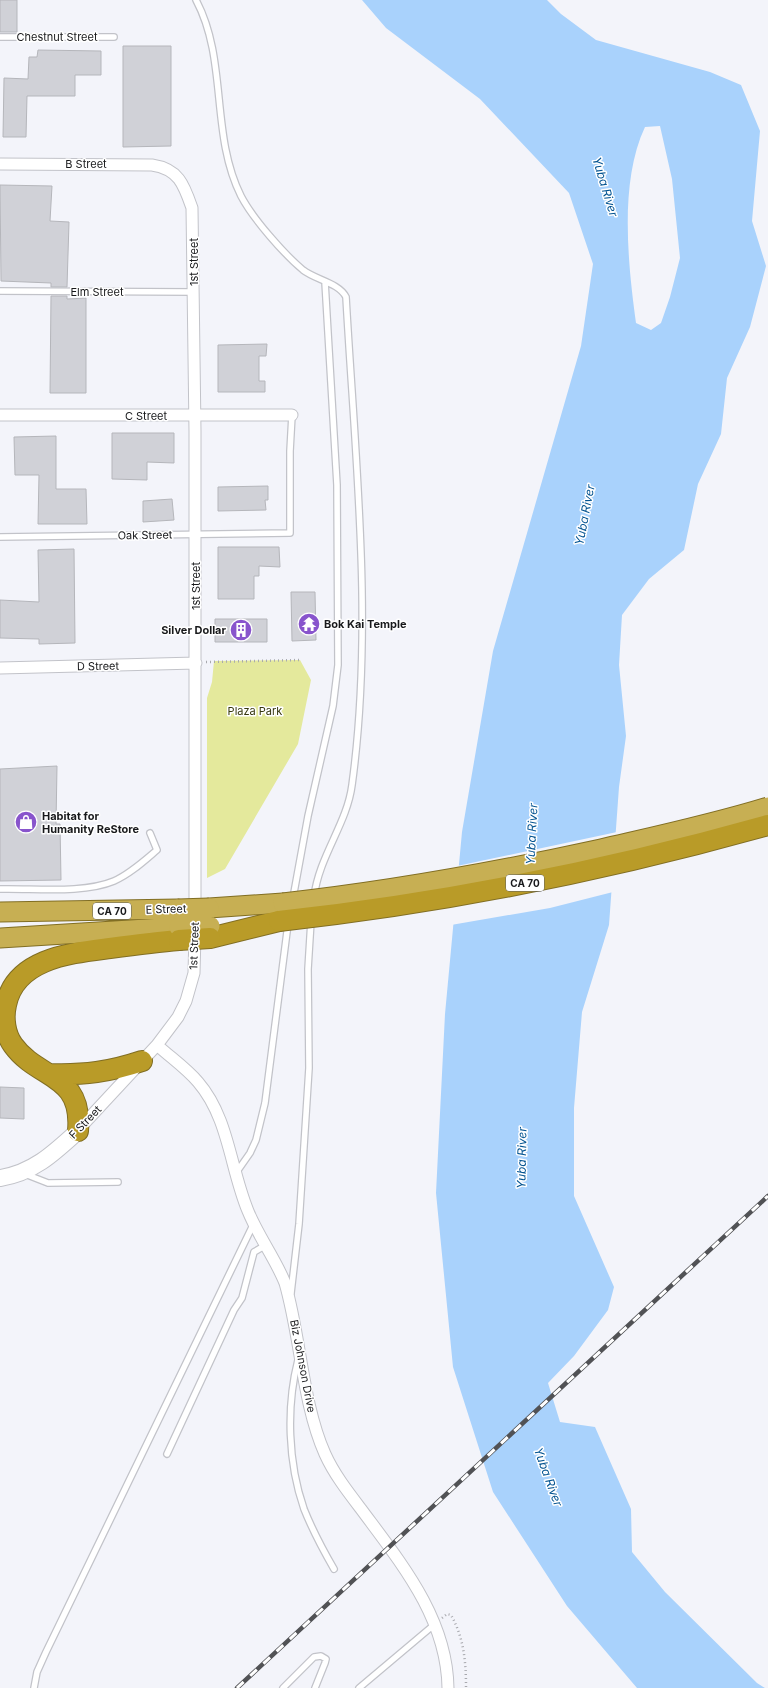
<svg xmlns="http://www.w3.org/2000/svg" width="768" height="1688" viewBox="0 0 768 1688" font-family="Inter,sans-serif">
	<rect width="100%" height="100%" fill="#f3f4fa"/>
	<!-- green -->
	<path fill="#e4e99c" d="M300 660 311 680 298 744 225 869 207 878V698L212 682 214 661Z"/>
	<!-- water -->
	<path fill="#a9d2fc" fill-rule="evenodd" d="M362 0H547L561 14 596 40 710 72 741 85 760 131 752 221 766 266 750 327 727 378 721 434 698 484 684 550 649 579 622 615 619 665 626 736 619 787 609 925 582 1012 574 1108V1196L614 1287 608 1310 574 1356 548 1383 560 1422 595 1427 631 1509 632 1552 665 1592 757 1683 765 1688H637L567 1606 493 1492 453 1367 436 1193 445 1014 462 832 493 651 581 346 593 264 569 193 480 99 386 28ZM660 126 672 179 680 258 670 297 661 323 651 330 636 323C628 264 619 182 645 127Z"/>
	<!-- pier -->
	<path fill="#f3f4fa" d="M617 832 613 892 550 908 451 925 457 866Z"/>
	<!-- building -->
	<path fill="#d0d1d7" stroke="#b5b6bb" d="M0 0H17V32H0Z
		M123 46H171V146L123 147Z
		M38 50 101 51V75H75V96H27L26 137H3L4 78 28 79 29 57H37Z
		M0 185 52 186 50 221 69 222 67 287H51V283L1 281Z
		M51 296H67V299L86 298V393H50Z
		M267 344 266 356H259V381H265V392H218V345Z
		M112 433H174V463L147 462V480L112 479Z
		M56 436V489H86L87 524H38L39 475H15L14 437Z
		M268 486V500H265L266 510 218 511V487Z
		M172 499 174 520 143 522V501Z
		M218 547H279L280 567 259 566V576H254V599H218Z
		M74 549 75 643 39 644V639L0 638V600L39 602 38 550Z
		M291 592H315L316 640 292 641Z
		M215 619H267V642H215Z
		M57 766 56 824H60L61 880 0 881V769Z
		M0 1087 24 1088V1119L0 1118Z"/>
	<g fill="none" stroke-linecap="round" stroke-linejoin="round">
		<!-- service casing -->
		<g stroke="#c2c3c9" stroke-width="8">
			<path id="service" d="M196 0C228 60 210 134 241 196 253 219 284 254 303 270 316 280 339 283 346 297 355 457 374 625 352 785 347 824 319 856 314 897
				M0 37H114
				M0 291 193 292
				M0 537 290 533V451L292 415
				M0 889C34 888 83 894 114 881 130 874 144 861 157 850L150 833
				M293 898 308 816 333 706 338 665 337 485 325 282
				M236 1173 250 1153 256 1140 265 1103 288 924
				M25 1174 48 1183 118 1182
				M291 1293 299 1224 309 1068 308 969 311 921
				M298 1360C286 1407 288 1463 304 1509 312 1529 323 1550 334 1569
				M167 1454 234 1310 242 1298 254 1252 266 1245
				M34 1688 37 1672 46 1652 254 1223
				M283 1688 314 1657 321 1656 326 1659 325 1663 315 1688
				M359 1688 435 1624"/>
		</g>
		<!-- minor casing -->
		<g stroke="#c2c3c9" stroke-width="13">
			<path id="minor" d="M0 164 152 165C179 169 184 185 192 208L195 431V913
				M0 415H292
				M0 668 196 663
				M157 1045C170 1057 186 1068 198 1082 229 1118 230 1168 248 1211 258 1236 275 1258 285 1283 301 1338 302 1402 325 1454 334 1474 348 1492 361 1509 401 1563 447 1618 448 1688
				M78 1130 157 1045 178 1017 186 1001 194 973 195 934"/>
		</g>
		<!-- secondary casing -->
		<g stroke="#c2c3c9" stroke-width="18">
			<path id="secondary" d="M0 1178C33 1173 54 1153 78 1131"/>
		</g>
		<!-- trunk casing -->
		<g stroke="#816e23" stroke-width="21">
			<path id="trunk" d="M209 908 283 903
				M0 912 178 909
				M0 938 179 927"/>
		</g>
		<!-- motorway casing -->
		<g stroke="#816e23" stroke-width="22">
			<path id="motorway" d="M210 938 279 921
				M50 1074C85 1075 109 1072 142 1061
				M78 1131C83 1073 38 1080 13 1045 5 1034 3 1018 6 1005 15 958 72 953 110 948 133 945 156 942 179 940"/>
		</g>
		<!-- path -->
		<path stroke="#a8a9ae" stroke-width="2.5" stroke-dasharray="1 3" stroke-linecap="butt" d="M206 662 300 660
			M442 1618 447 1614 451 1615C464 1638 466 1662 466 1688"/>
		<!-- service -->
		<use href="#service" stroke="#fff" stroke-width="5.5"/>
		<!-- minor -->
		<use href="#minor" stroke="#fff" stroke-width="11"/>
		<!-- secondary -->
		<use href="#secondary" stroke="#fff" stroke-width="16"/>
		<!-- trunk -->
		<use href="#trunk" stroke="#c7af53" stroke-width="19"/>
		<!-- motorway -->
		<use href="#motorway" stroke="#b99b28" stroke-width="20"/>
		<!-- rail casing -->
		<g stroke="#515255" stroke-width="4.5">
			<path id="rail" d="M237 1688 768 1196"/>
		</g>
		<!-- rail -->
		<use href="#rail" stroke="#fff" stroke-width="3" stroke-dasharray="9" stroke-linecap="butt"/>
		<!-- trunk-bridge casing -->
		<g stroke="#816e23" stroke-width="21" stroke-linecap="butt">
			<path id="trunk-bridge" d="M283 903C390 891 496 872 601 849 657 836 713 824 768 807
				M178 909 209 908
				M179 927 210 926"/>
		</g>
		<!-- motorway-bridge casing -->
		<g stroke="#816e23" stroke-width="22" stroke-linecap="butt">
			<path id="motorway-bridge" d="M279 921C444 903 608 870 768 825
				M179 940 210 938"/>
		</g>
		<!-- trunk-bridge -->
		<use href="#trunk-bridge" stroke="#c7af53" stroke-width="19"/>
		<!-- motorway-bridge -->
		<use href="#motorway-bridge" stroke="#b99b28" stroke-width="20"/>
	</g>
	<!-- icons -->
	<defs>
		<g id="temple-disc" transform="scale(1.15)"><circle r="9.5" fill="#8854cc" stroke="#fff"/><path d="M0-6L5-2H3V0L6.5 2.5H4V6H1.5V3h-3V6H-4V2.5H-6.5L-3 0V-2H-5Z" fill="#fff"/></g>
		<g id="building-disc" transform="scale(1.15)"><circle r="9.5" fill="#8854cc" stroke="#fff"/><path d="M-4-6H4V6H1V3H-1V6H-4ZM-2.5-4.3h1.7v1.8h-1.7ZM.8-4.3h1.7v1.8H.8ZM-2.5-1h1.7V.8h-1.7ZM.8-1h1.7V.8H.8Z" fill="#fff"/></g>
		<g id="shop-disc" transform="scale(1.15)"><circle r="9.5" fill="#8854cc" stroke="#fff"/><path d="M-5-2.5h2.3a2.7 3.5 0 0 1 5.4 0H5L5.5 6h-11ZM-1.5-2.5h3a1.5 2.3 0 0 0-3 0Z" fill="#fff"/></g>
	</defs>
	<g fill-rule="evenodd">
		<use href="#temple-disc" x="309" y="624"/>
		<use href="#building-disc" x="241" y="630"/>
		<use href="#shop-disc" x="26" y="822"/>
	</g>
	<g text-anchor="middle" stroke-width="3" stroke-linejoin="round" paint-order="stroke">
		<!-- shield labels -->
		<g fill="#fff" stroke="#5d5e5f" stroke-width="1">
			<rect x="506" y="875" width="38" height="16" rx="3"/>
			<rect x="93" y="903" width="38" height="16" rx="3"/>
		</g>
		<g font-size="10" font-weight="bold" fill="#18191b">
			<text x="525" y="887">CA 70</text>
			<text x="112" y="915">CA 70</text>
		</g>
		<!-- street labels -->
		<g font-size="11" fill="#18191b" stroke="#fff">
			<text x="57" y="41">Chestnut Street</text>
			<text x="86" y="168">B Street</text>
			<text transform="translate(194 262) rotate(-90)" y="4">1st Street</text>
			<text x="97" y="296">Elm Street</text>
			<text x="146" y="420">C Street</text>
			<text transform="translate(145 535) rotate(-1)" y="4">Oak Street</text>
			<text transform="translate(196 586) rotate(-90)" y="4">1st Street</text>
			<text transform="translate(98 666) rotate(-1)" y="4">D Street</text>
			<text transform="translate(166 909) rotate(-2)" y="4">E Street</text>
			<text transform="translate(194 946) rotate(-88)" y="4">1st Street</text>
			<text transform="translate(85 1122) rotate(-46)" y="4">F Street</text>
			<text transform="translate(303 1366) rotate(79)" y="4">Biz Johnson Drive</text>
		</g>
		<!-- poi labels -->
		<g font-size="11" font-weight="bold" fill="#18191b" stroke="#fff" text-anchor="start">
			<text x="324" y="628">Bok Kai Temple</text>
			<text x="226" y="634" text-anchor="end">Silver Dollar</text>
			<text x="42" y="820">Habitat for<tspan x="42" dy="13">Humanity ReStore</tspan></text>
		</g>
		<!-- park labels -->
		<g font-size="11" fill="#36370e" stroke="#fff">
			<text x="255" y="715">Plaza Park</text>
		</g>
		<!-- water labels -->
		<g font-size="12" font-style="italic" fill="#045491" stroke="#fff">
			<text transform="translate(605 187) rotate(73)" y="4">Yuba River</text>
			<text transform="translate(585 515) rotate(-79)" y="4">Yuba River</text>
			<text transform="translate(532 834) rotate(-87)" y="4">Yuba River</text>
			<text transform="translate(522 1158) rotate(-89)" y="4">Yuba River</text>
			<text transform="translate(548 1477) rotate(70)" y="4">Yuba River</text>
		</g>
	</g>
</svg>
